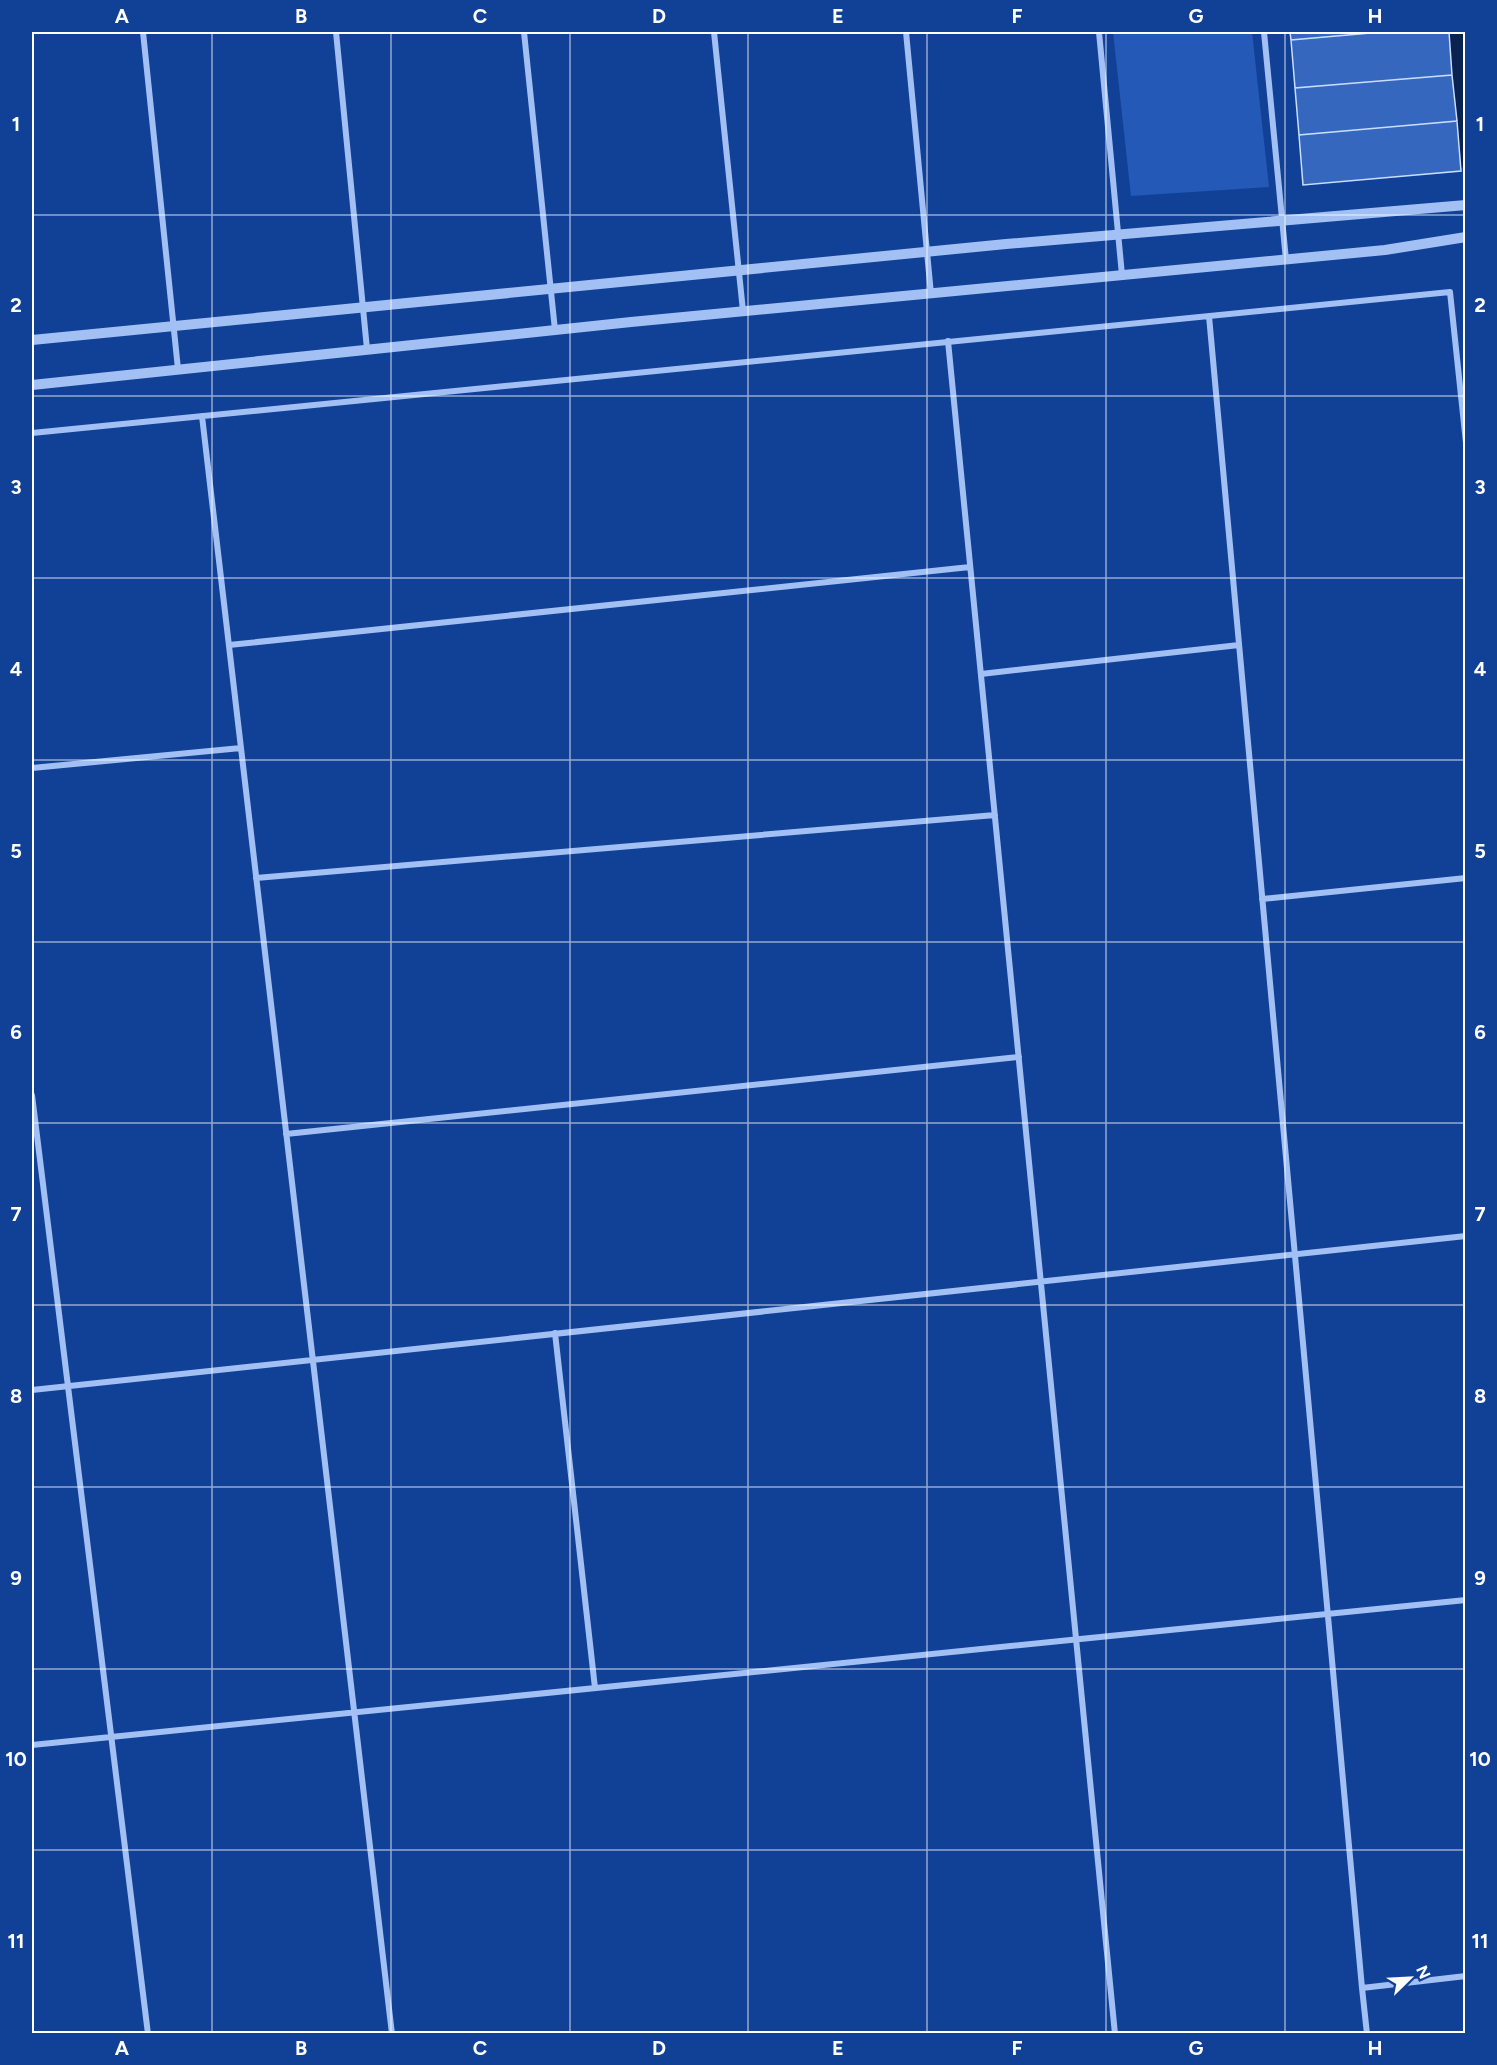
<svg xmlns="http://www.w3.org/2000/svg" width="1497" height="2065" viewBox="0 0 1497 2065" font-family="Figtree,sans-serif">
	<rect width="100%" height="100%" fill="#114197"/>
	<!-- green -->
	<path fill="#2459b7" d="M1113 32H1252L1269 187 1131 196Z"/>
	<!-- shadow -->
	<path fill="#0007" d="M1292 32H1466V164L1460 170 1304 183Z"/>
	<!-- building -->
	<path fill="#3567be" stroke="#caddfe" stroke-width="1.5" d="M1290 32H1382L1291 40Z
		M1382 32H1449L1452 75 1295 88 1291 40Z
		M1452 75 1457 121 1299 135 1295 88Z
		M1457 121 1461 171 1303 185 1299 135Z"/>
	<g fill="none" stroke-linecap="round" stroke-linejoin="round">
		<!-- minor -->
		<path stroke="#a2c0f4" stroke-width="6" d="M143 32 178 369
			M336 32 367 349
			M524 32 555 330
			M714 32 743 311
			M906 32 931 294
			M1099 32 1122 275
			M1264 32 1286 260
			M1209 316 1362 1988
			M948 341 1115 2034
			M202 416 392 2034
			M32 433 1450 292 1466 443
			M229 645 970 567
			M981 674 1239 645
			M32 768 241 748
			M256 878 995 815
			M1262 899 1466 878
			M32 1095 148 2034
			M286 1134 1019 1057
			M555 1333 595 1688
			M32 1390 1466 1236
			M32 1745 1466 1600
			M1367 2034 1362 1988 1466 1976"/>
		<!-- tertiary -->
		<path stroke="#a2c0f4" stroke-width="10" d="M32 340 1006 244 1466 205
			M32 385 631 322 1385 250 1466 237"/>
	</g>
	<!-- grid -->
	<path fill="none" stroke="#fff" stroke-width="1.5" stroke-opacity="0.55" d="M212 32V2034M391 32V2034M570 32V2034M748 32V2034M927 32V2034M1106 32V2034M1285 32V2034M32 215H1466M32 396H1466M32 578H1466M32 760H1466M32 942H1466M32 1123H1466M32 1305H1466M32 1487H1466M32 1669H1466M32 1850H1466"/>
	<!-- border -->
	<rect width="1497" height="2065" fill="none" stroke="#114197" stroke-width="66"/>
	<!-- north arrow -->
	<g transform="translate(1410 1978) rotate(66)" stroke="#114197" stroke-width="4.5" paint-order="stroke">
	<path d="M0-4.5L10 22L0 15L-10 22Z" fill="#ffffff"/>
	<text y="-9" font-size="16" font-weight="bold" text-anchor="middle" fill="#ffffff">N</text>
	</g>
	<rect x="33" y="33" width="1431" height="1999" fill="none" stroke="#fff" stroke-width="2"/>
	<g font-size="20" text-anchor="middle" font-weight="bold" fill="#fff">
		<text x="122" y="23">A</text>
		<text x="301" y="23">B</text>
		<text x="480" y="23">C</text>
		<text x="659" y="23">D</text>
		<text x="838" y="23">E</text>
		<text x="1017" y="23">F</text>
		<text x="1196" y="23">G</text>
		<text x="1375" y="23">H</text>
		<text x="16" y="131">1</text>
		<text x="1480" y="131">1</text>
		<text x="16" y="312">2</text>
		<text x="1480" y="312">2</text>
		<text x="16" y="494">3</text>
		<text x="1480" y="494">3</text>
		<text x="16" y="676">4</text>
		<text x="1480" y="676">4</text>
		<text x="16" y="858">5</text>
		<text x="1480" y="858">5</text>
		<text x="16" y="1039">6</text>
		<text x="1480" y="1039">6</text>
		<text x="16" y="1221">7</text>
		<text x="1480" y="1221">7</text>
		<text x="16" y="1403">8</text>
		<text x="1480" y="1403">8</text>
		<text x="16" y="1585">9</text>
		<text x="1480" y="1585">9</text>
		<text x="16" y="1766">10</text>
		<text x="1480" y="1766">10</text>
		<text x="16" y="1948">11</text>
		<text x="1480" y="1948">11</text>
		<text x="122" y="2055">A</text>
		<text x="301" y="2055">B</text>
		<text x="480" y="2055">C</text>
		<text x="659" y="2055">D</text>
		<text x="838" y="2055">E</text>
		<text x="1017" y="2055">F</text>
		<text x="1196" y="2055">G</text>
		<text x="1375" y="2055">H</text>
	</g>
</svg>
